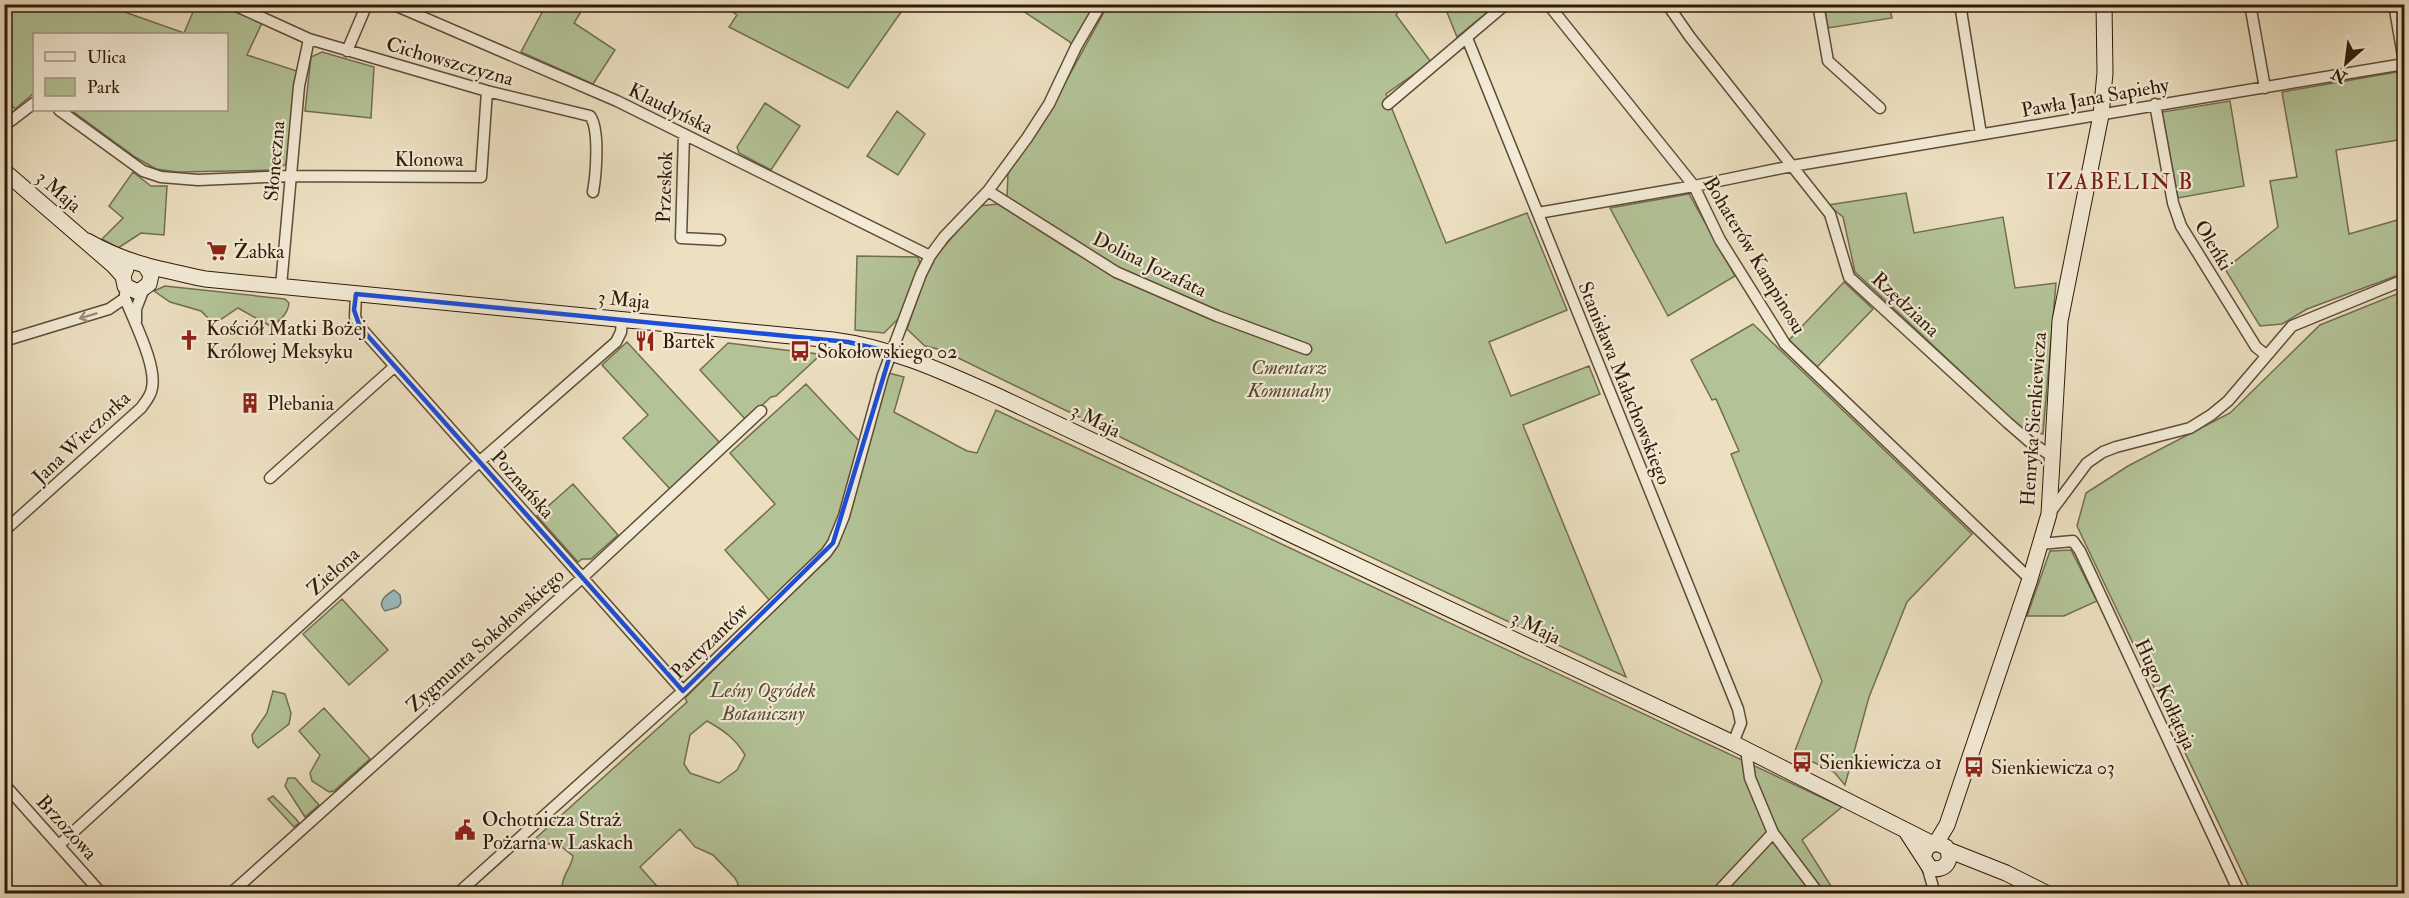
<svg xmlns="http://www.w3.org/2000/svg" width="2409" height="898" viewBox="0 0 2409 898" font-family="'IM FELL Double Pica',serif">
	<rect width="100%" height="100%" fill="#ece0c1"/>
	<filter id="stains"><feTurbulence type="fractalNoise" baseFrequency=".00333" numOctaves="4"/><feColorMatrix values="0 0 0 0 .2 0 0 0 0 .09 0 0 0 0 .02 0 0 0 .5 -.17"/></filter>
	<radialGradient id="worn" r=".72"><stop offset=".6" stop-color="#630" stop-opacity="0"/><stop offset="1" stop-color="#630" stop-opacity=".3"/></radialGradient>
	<!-- green -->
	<path fill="#b3c397" stroke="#726e50" stroke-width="1.5" fill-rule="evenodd" d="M11 5H105L184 33 196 5H222L262 23 247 55 297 71 286 164 277 170 177 172 156 169 135 157 71 110H226V34H34V93L15 109 5 98V16Z
		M546 5H585L574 23 615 50 593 84 521 52Z
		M722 5H906L848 88 729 27 737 15Z
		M1014 5H1096L1072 47 1070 42Z
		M1108 5H1403L1396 15 1431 62 1386 94 1446 243 1527 213 1567 310 1489 342 1511 396 1589 366 1600 394 1523 425 1626 677 1235 493 942 350 925 346 907 329 927 271 936 256 979 206 998 204 1075 253 1078 251 1007 198 1008 172 1054 103Z
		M1444 5H1496L1457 37Z
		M1824 5H1889L1892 18 1828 28Z
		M322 52 374 67 371 118 305 111 311 57Z
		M2397 72 2404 121V139L2336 150 2349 234 2404 218V273L2307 309 2282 324 2260 326 2225 269 2278 227 2270 181 2297 177 2282 92Z
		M2230 101 2244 186 2178 198 2162 112Z
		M765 103 800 126 771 170 739 153 737 147Z
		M897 111 925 134 898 175 867 156Z
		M133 172 151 186H167L164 235 141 233 118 248 102 239 123 218 109 206Z
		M1906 193 1914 233 2003 217 2015 288 2056 283 2043 434 2022 429 1855 272 1843 217 1828 205Z
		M1689 194 1735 276 1668 316 1610 208Z
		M857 256 918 257 920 264 904 313 884 333 855 330Z
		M1844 282 1873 309 1817 367 1789 340Z
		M165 286 285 299 289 303C288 314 280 320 272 327L238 308 214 324 201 311 170 302 154 291Z
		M2404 291V893H2252L2077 526 2086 493 2128 466 2230 413 2320 325Z
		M1753 324 1972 534 1907 602 1869 697 1845 785 1834 772 1794 753 1822 681 1731 454 1739 451 1716 399 1712 400 1691 360Z
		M627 342 720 443 670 489 623 438 648 415 602 365Z
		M728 343 818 354 816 359 776 396 771 397 746 420 700 370Z
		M885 372 904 377 894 412 967 451 977 453 996 410 1842 807 1802 840 1836 894 736 893 738 884 735 878 713 855 695 847 680 829 640 867 663 893 558 894 562 889C561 876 571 869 573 856L558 844H544L536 838 687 702 685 698 829 554ZM707 721C723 730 735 738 745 755L737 770 719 783 690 773 684 764 690 735Z
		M806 384 861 443 843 511 824 552 770 601 725 550 775 504 730 453Z
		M573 484 618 535 591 559H582L578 562 537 516Z
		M2071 550 2097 601 2064 616H2027L2050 551Z
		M342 599 388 650 349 685 303 634Z
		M273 691 285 694 291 713 289 724 258 748 253 742 252 735 267 713Z
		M324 708 370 759 334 791 329 792 312 781 310 773 320 755 299 731Z
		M288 778H295L319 805 305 817 285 786Z
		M273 796 296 819 299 823 294 827 268 799Z"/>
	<!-- water -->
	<path fill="#9bbbbb" stroke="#707b73" stroke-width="1.5" d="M394 590 400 595 401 603 398 607 385 611C376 602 386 595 394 590Z"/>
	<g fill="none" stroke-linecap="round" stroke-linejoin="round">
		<!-- street casing -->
		<g stroke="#5f4c36" stroke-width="13">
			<path id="street" d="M232 4 309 39 487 91 590 116C600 129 596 175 593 192
				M392 4 617 101 930 256
				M1548 4 1694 186 1720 240 1785 344 2030 579
				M1667 4 1690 37 1830 214 1849 277 2008 423 2030 442 2052 456
				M1818 4 1828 61 1880 108
				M1960 4 1981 134
				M2250 4 2265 88
				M2394 4 2404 62
				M1467 38 1738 709 1741 723 1733 743
				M347 51 367 4
				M1388 104 1506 4
				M2155 104 2173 203 2181 226 2256 347 2266 355
				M59 110 143 171 161 177 198 180 291 176 481 177 487 91
				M4 126 34 103
				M684 134 681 238 720 240
				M988 191 1116 272 1217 316 1306 349
				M1538 213 1694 186 1792 166 2404 64
				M281 286 299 86 309 39
				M356 294 355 317 360 327 683 691
				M136 322V309L143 291
				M4 341 109 309 125 298V294
				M270 478 394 367
				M2049 514 2087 463 2103 452 2116 447 2190 428 2211 415 2228 401 2292 326 2404 280
				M4 531 141 408C146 401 151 396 152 388 157 365 133 320 125 298
				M2040 544 2073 541 2080 551 2240 894
				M1747 757 1750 778 1773 833 1819 894
				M4 784 102 894
				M59 845 479 462 616 342 621 332 622 320
				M1927 866 1935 894
				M230 894 582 578 761 411
				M457 894 683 691 826 553 833 543 844 516 883 375 921 274 930 256 944 237 988 191 1027 138 1049 104 1076 47 1101 4
				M1716 894 1773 833"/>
		</g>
		<!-- secondary casing -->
		<g stroke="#301a08" stroke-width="17">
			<path id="secondary" d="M4 171 113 265 123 276
				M87 241C128 264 159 269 205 279L833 340C894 348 946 373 1002 398L1733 743 1933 844
				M126 269 123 276 125 286 138 292 149 284 151 275 146 267
				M1906 831 1930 868C1945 872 1954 860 1946 847L1936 843 1927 847 1923 857
				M1936 843 1947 825 2030 579 2049 514 2060 321 2101 115 2105 73 2104 4
				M1948 850 2006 873 2048 894"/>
		</g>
		<!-- street -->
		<use href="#street" stroke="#f3ebd7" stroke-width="10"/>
		<!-- secondary -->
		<use href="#secondary" stroke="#f3ebd7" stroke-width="15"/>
	</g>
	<!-- one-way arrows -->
	<defs><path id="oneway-shaft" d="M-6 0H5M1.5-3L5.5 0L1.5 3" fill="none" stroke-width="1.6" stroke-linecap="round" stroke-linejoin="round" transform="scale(1.5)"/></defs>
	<use stroke="#9b8d7a" href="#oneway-shaft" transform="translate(88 316) rotate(163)"/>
	<!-- marked area -->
	<path fill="none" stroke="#1d4ed8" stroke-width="4.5" stroke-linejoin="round" d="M356 294 848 342 891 352 833 543 683 691 360 327 354 310Z"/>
	<!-- icons -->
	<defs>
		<g id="supermarket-bare" transform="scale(1.62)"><path d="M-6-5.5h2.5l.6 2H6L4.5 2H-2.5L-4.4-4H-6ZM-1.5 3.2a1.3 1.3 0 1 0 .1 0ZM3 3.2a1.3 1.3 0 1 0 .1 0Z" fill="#8f2418" stroke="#f3ebd7" stroke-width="2.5" paint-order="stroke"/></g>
		<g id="church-bare" transform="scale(1.62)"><path d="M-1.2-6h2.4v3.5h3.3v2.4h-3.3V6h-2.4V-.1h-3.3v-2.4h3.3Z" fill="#8f2418" stroke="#f3ebd7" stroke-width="2.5" paint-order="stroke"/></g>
		<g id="restaurant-bare" transform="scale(1.62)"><path d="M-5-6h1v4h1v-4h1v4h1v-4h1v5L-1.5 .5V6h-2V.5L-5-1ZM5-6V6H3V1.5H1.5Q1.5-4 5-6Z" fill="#8f2418" stroke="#f3ebd7" stroke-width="2.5" paint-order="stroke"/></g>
		<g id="bus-bare" transform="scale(1.62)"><path d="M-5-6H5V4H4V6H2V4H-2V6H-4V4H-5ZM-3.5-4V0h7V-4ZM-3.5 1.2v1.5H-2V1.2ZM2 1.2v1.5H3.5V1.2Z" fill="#8f2418" stroke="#f3ebd7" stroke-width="2.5" paint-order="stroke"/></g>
		<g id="building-bare" transform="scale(1.62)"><path d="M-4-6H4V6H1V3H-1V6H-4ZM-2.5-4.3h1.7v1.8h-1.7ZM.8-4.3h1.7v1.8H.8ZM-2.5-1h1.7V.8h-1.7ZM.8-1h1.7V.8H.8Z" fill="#8f2418" stroke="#f3ebd7" stroke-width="2.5" paint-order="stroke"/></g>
		<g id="civic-bare" transform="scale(1.62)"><path d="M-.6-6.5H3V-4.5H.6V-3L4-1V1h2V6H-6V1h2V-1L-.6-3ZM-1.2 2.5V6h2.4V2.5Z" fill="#8f2418" stroke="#f3ebd7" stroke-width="2.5" paint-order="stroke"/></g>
	</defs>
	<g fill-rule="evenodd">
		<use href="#supermarket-bare" x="217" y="251"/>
		<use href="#church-bare" x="189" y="340"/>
		<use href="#restaurant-bare" x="645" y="341"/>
		<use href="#bus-bare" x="800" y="351"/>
		<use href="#building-bare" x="250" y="403"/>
		<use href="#bus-bare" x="1802" y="762"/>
		<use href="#bus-bare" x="1974" y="767"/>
		<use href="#civic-bare" x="465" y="830"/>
	</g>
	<g text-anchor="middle" stroke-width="4.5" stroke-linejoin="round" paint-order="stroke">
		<!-- street labels -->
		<g font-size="20" fill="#301a08" stroke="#f3ebd7">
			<text transform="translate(450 61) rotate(16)" y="7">Cichowszczyzna</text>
			<text transform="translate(2095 97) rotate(-10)" y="7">Pawła Jana Sapiehy</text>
			<text transform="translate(671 108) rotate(26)" y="7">Klaudyńska</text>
			<text x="429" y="166">Klonowa</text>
			<text transform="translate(274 161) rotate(-85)" y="7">Słoneczna</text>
			<text transform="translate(664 187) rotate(-88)" y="7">Przeskok</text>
			<text transform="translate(59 191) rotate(41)" y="7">3 Maja</text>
			<text transform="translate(2214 245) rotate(59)" y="7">Oleńki</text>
			<text transform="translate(1755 255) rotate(59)" y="7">Bohaterów Kampinosu</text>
			<text transform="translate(1150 264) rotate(26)" y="7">Dolina Jozafata</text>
			<text transform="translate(624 299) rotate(6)" y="7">3 Maja</text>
			<text transform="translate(1906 304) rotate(43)" y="7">Rzędziana</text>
			<text transform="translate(1625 383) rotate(68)" y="7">Stanisława Małachowskiego</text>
			<text transform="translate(2033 419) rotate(-86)" y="7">Henryka Sienkiewicza</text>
			<text transform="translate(1096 420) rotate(26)" y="7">3 Maja</text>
			<text transform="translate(81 437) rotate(-43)" y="7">Jana Wieczorka</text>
			<text transform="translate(523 484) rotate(48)" y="7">Poznańska</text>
			<text transform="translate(333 571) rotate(-42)" y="7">Zielona</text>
			<text transform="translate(1536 627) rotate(25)" y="7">3 Maja</text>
			<text transform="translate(485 640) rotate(-42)" y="7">Zygmunta Sokołowskiego</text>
			<text transform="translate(709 641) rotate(-44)" y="7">Partyzantów</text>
			<text transform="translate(2166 694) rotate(65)" y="7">Hugo Kołłątaja</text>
			<text transform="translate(67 827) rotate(48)" y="7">Brzozowa</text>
		</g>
		<!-- poi labels -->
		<g font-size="20" fill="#301a08" stroke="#f3ebd7" text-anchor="start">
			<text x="234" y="258">Żabka</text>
			<text x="206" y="335">Kościół Matki Bożej<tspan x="206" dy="23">Królowej Meksyku</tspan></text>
			<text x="662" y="348">Bartek</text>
			<text x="817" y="358">Sokołowskiego 02</text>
			<text x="267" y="410">Plebania</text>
			<text x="1819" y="769">Sienkiewicza 01</text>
			<text x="1991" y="774">Sienkiewicza 03</text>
			<text x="482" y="826">Ochotnicza Straż<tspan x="482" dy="23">Pożarna w Laskach</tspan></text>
		</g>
		<!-- park labels -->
		<g font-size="20" font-style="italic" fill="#574d33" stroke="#f3ebd7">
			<text x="1289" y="374">Cmentarz<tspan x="1289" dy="23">Komunalny</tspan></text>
			<text x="763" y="697">Leśny Ogródek<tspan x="763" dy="23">Botaniczny</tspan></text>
		</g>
		<!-- quarter labels -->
		<g font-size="22" letter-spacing="1.5" fill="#7a1f14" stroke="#f3ebd7">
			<text x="2120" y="189">IZABELIN B</text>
		</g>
	</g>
	<!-- margin -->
	<rect width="2409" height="898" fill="none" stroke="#ece0c1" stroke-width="24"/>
	<rect x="6" y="6" width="2397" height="886" fill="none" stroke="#301a08" stroke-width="3"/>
	<rect x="12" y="12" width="2385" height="874" fill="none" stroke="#301a08" stroke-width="1.5"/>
	<!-- legend -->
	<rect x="33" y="33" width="195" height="78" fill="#f3ebd7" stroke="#a59784" stroke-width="1.5"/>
	<rect x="45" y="52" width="30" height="9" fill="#f3ebd7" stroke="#a59784" stroke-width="1.5"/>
	<text x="87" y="63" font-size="18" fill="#301a08">Ulica</text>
	<rect x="45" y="78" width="30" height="18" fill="#b3c397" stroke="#a59784" stroke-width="1.5"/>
	<text x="87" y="93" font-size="18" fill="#301a08">Park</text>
	<!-- north arrow -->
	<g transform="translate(2346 63) rotate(208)" stroke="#f3ebd7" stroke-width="4.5" paint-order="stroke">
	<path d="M0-4.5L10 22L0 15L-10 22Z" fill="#301a08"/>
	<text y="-9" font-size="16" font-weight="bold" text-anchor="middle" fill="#301a08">N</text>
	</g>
	<rect width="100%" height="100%" filter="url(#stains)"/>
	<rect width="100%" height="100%" fill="url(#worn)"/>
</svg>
